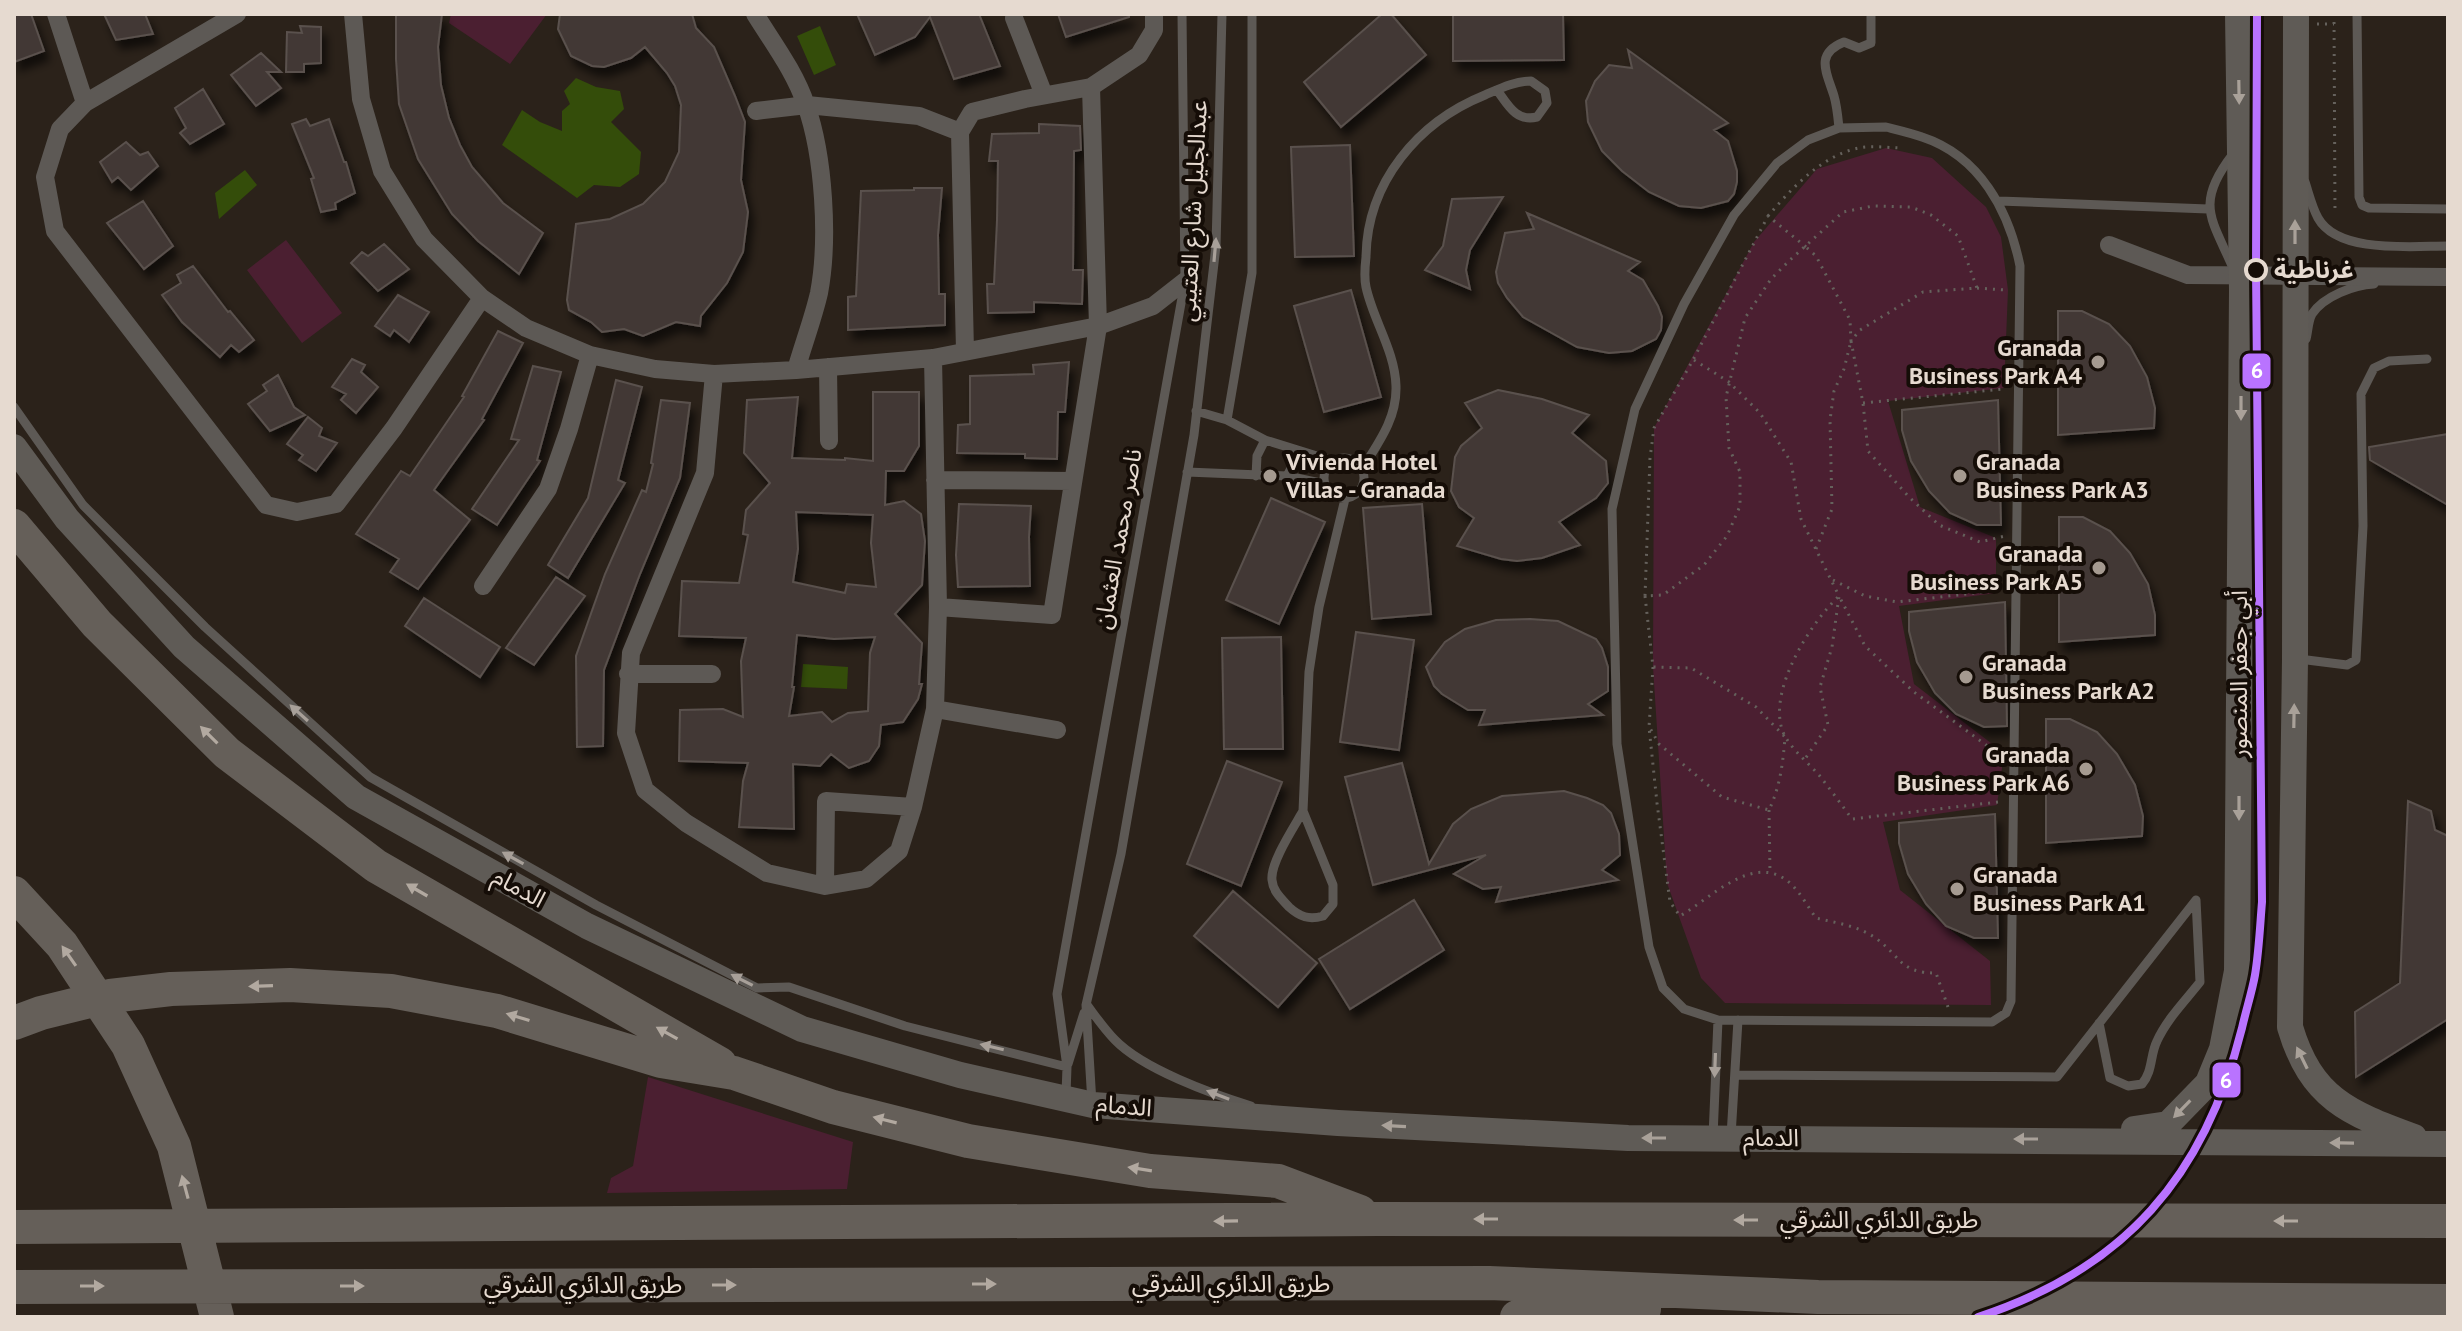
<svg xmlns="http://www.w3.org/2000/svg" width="2462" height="1331" viewBox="0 0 2462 1331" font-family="'PT Sans','Noto Sans Arabic',sans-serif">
	<defs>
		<filter id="shadow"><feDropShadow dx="5" dy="9" stdDeviation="4" flood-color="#0009"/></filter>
	</defs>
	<rect width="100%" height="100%" fill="#2b221a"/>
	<!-- green -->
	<path fill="#4b1f31" d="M451 14H547L510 64 449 23Z
		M1886 148 1932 158 1986 207 2001 237 2008 290 2004 388 1888 401 1920 507 1996 538V593L1899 606 1914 684 2004 753 1997 805 1883 822 1900 890 1990 961 1991 1005 1725 1003 1701 978 1667 883 1653 667 1654 428 1754 242 1817 169Z
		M286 240 342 313 302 343 247 270Z
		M648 1077 853 1142 847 1189 607 1193 611 1178 633 1166Z"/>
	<!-- water -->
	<path fill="#344d0a" d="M820 26 836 65 814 75 797 36Z
		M576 78 596 87 620 91 624 109 611 122 641 152 639 174 620 187 594 185 577 198 502 145 522 110 540 122 562 131V111L570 104 564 91Z
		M245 170 257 185 219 219 215 193Z
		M803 664 848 667 847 689 801 687Z"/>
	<!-- building -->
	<path fill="#423935" stroke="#5a514d" stroke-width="2" fill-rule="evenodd" filter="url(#shadow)" d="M14 14H31L44 51 14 62Z
		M104 14H145L153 34 116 40Z
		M396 14H442L438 47 441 85 449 118 460 145 472 167 503 203 543 233 519 274 478 241 452 214 418 159 399 104 396 59Z
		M560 14H692L696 28 714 47 735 96 745 122 741 180 748 212 743 252 727 283 701 316 700 326 676 322 643 336 624 329 602 332 591 322 569 310 567 300 576 224 610 219 643 204 665 182 679 152 681 105 675 86 667 73 645 47 631 58 604 67 592 66 571 56 558 29Z
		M857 14H979L1000 66 954 79 930 17 915 37 875 55Z
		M1058 14H1129V17L1066 37Z
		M1382 14H1391L1426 55 1341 127 1304 82Z
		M1453 14H1563L1564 60 1453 61Z
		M300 26 321 27V63L304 64V72H286L287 32 302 33Z
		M1628 50 1728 123 1714 130 1728 141 1737 171V182L1734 194 1728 201 1701 208 1679 206 1649 192 1622 171 1602 151 1588 122 1586 101 1595 81 1609 65 1632 68Z
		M261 53 281 72H267L281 88 256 106 231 75Z
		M203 89 224 124 190 144 180 133 186 128 175 108Z
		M306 119 310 126 329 119 344 162H346L355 193 335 203 336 209 321 212 311 179 314 178 292 124Z
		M1039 124 1080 126 1081 150 1074 151 1073 270H1083L1082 304 1034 302V312L988 313 987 284H994L997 221 998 161H989L992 134 1039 133Z
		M126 142 140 155 148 152 158 166 131 190 118 177 112 182 100 162Z
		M1350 145 1354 256 1295 257 1291 147Z
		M914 188H942L938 235 939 294H945V325L848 330V297L856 296 861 191 914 190Z
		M1503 197 1470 250 1466 270 1470 289 1425 270 1443 246 1452 199Z
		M143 201 173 246 144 269 107 223Z
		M1527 213 1640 262 1628 271 1643 280 1658 306 1662 317 1661 330 1656 339 1632 351 1609 353 1577 347 1523 317 1507 298 1498 283 1496 272 1505 233 1534 229Z
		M384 244 409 269 378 291 351 263 362 252 368 256Z
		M193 266 228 312 230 311 254 340 239 352 231 345 220 357 182 322 162 295 181 283 177 275Z
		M1351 290 1381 397 1324 412 1294 306Z
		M398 295 429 312 409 342 394 330 390 336 375 326Z
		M2058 311H2082L2109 324 2130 346 2147 377 2155 408 2154 428 2058 435Z
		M498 331 523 343 482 419 484 420 434 490 470 520 418 589 390 572 399 559 356 534 401 471 410 476 464 397 462 396Z
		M352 359 365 365 361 372 378 387 356 413 341 400 346 394 332 387Z
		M1069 362 1065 412H1058L1057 459 1025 458V454L957 453 958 425 970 424V376L1034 374 1033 365Z
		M533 366 561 372 537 460 540 461 497 525 472 509 519 440 511 439Z
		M278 375 294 407 305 415 270 431 248 404 267 391 263 385Z
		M616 380 642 387 618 480 625 483 568 578 548 565 588 498Z
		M1498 390 1542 399 1589 415 1572 433 1606 461 1608 483 1596 498 1559 522 1580 545 1542 558 1517 561 1501 559 1457 546 1474 518 1459 507 1451 491 1455 457 1461 446 1482 428 1465 403Z
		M873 392H919V446L904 471H886L885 505 904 501 921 514 925 541 922 585 895 614 922 643 919 684H922L918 699 903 722 881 725 879 746 869 761 849 768 831 754 820 766 793 764 794 829 739 827 743 781 748 763 679 761 680 710 723 709 743 717 741 661 746 638 679 636 682 581 739 583 748 535 743 534 746 510 770 483 744 453 747 400 798 397 792 458 845 460V458L873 461ZM796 512 873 515 871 543 876 587 847 584 845 593 793 582 798 549ZM797 635 834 639 875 637 870 653 868 711 848 713 832 722 822 712 789 716 794 687H792Z
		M661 400 690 403 680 478 640 574 604 670 603 746 577 747 576 656 605 574 642 490 646 492 653 464 651 463Z
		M1998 400 2001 525H1977L1950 513 1929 491 1911 461 1902 430V410Z
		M308 417 322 428 319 436 337 443 316 471 299 460 303 455 287 444Z
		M2448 434V505L2370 460 2369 447Z
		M1271 498 1325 522 1279 624 1226 600Z
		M959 504 1031 506 1029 537 1030 586 958 587 956 555Z
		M1422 504 1431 614 1372 619 1363 508Z
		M2059 517H2083L2110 531 2130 553 2148 584 2155 615V635L2059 642Z
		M556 577 585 596 534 665 506 648Z
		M424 598 500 647 480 677 405 626Z
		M2005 602 2007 726 1984 727 1956 714 1935 693 1917 662 1909 631V612Z
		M1530 619 1558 621 1596 639 1602 648 1608 667V691L1588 704 1603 715 1479 725 1485 710H1468L1442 694 1434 686 1426 667 1445 642 1465 629 1496 620Z
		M1356 632 1414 640 1399 750 1340 742Z
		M1281 637 1283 749H1224L1222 638Z
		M2046 719H2070L2097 732 2117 754 2135 785 2143 816 2142 836 2046 843Z
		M1227 761 1282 782 1241 886 1187 864Z
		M1402 763 1429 864 1453 824 1471 809 1502 796 1564 791 1587 798 1603 805 1611 813 1619 834 1620 855 1602 870 1618 880 1496 902 1501 887 1483 889 1454 874 1486 855 1373 885 1345 777Z
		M2408 801 2431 811 2435 830 2448 836V1019L2356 1077 2355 1012 2400 983Z
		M1995 814 1998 938H1974L1946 926 1926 904 1908 874 1899 843V823Z
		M1233 891 1317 963 1278 1007 1194 936Z
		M1414 900 1444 950 1350 1009 1319 959Z"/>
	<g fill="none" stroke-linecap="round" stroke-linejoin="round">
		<!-- path -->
		<path stroke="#65615c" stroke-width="3" stroke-dasharray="2 6" stroke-linecap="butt" d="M2334 14 2335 214
			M2317 24H2334
			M1768 216C1791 189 1822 155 1859 148 1873 145 1889 148 1903 148
			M1806 247 1768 216 1693 360 1654 428 1650 458 1645 596 1663 595 1704 565 1727 536 1740 506V472L1729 448 1726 397 1745 318 1771 279 1790 260 1843 212 1873 206 1911 207 1931 215 1958 236 1977 288 1923 292 1860 330 1851 341 1850 320 1816 256 1806 247
			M1977 288 2005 290
			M1851 341 1863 403 1868 451 1909 497 1939 525 1980 542 2005 536
			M1694 360 1729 382 1760 413 1791 462 1801 519 1839 596 1832 647 1820 687 1828 725 1805 759
			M1863 403 2003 389
			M1816 549 1832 509 1830 420 1834 391 1844 369 1850 345
			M1833 580 1865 596 1897 602 2001 590
			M1645 596 1653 667 1691 668 1756 707 1785 737C1783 763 1780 787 1769 810L1722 797 1659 744 1650 728
			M1653 667 1649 727 1657 803 1670 902 1680 916C1710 899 1754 851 1790 883 1800 892 1808 907 1816 918 1837 923 1859 926 1877 939 1901 957 1900 973 1936 973L1948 1007
			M1998 802 1852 819C1841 804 1830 789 1819 775 1808 763 1794 751 1786 738 1762 698 1810 623 1839 596L1865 646 1914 692 2001 756
			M1769 810 1770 873"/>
		<!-- lane -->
		<path stroke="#5d5955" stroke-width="9" d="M2357 14 2359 197 2362 205 2369 208 2448 209
			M1886 127C1898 130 1911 133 1922 137 1980 156 2009 211 2020 266L2011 1001 2006 1013 1992 1022 1718 1020 1684 1009 1663 988 1649 947 1617 744 1612 509 1635 409 1684 304 1734 215 1777 163 1808 140 1839 128Z
			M1839 128C1838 118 1837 106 1834 96 1827 73 1814 54 1844 42L1859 48 1871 43V14
			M2305 182C2309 194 2312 207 2318 218 2338 254 2412 246 2448 246
			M1999 201 2208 209
			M2233 268C2212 219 2194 204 2233 154
			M2306 339C2308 332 2308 321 2312 314 2324 296 2354 285 2374 284
			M14 407 83 505 205 627 370 777 596 905 757 988 789 987 905 1026 1067 1067
			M1196 411 1227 420 1265 440 1333 461
			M1227 420 1252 273V14
			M1324 478a20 20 0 1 1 40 0a20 20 0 1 1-40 0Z
			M1362 469C1379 442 1397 418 1396 386 1395 351 1373 320 1366 287 1364 278 1365 266 1366 257 1367 182 1418 122 1485 95 1499 89 1515 81 1531 81L1545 91 1547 103 1537 117C1516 122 1508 105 1497 90
			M1187 472 1287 476 1325 484
			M1256 476 1257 456 1265 440
			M1287 476 1294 463 1295 450
			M2299 659 2347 665 2356 660 2363 526 2361 394 2374 368 2389 361 2427 359
			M1303 811C1294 827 1270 863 1272 880 1273 892 1282 899 1289 907 1300 917 1309 920 1323 916L1333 904V885L1303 811 1309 672 1319 607 1345 499
			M1087 1005C1096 1017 1105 1030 1115 1040 1143 1069 1212 1094 1251 1106
			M2099 1023 2110 1078 2128 1086 2142 1084C2153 1071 2150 1055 2157 1041 2167 1019 2185 1001 2200 982L2196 900
			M1068 1064 1084 1013
			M1735 1075 2057 1077 2196 900
			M1066 1094 1067 1067 1057 994 1185 281 1182 14
			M1092 1103 1086 1005 1121 854 1194 435 1216 246 1222 14
			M1713 1136 1718 1020
			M1731 1136 1738 1020"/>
		<!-- street -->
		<path stroke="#5d5955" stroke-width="18" d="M56 14 85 103
			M237 14 85 103 60 129 45 177 55 231 266 505 297 512 336 504 394 428 482 298
			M353 14 361 99 382 171 424 239 482 298 526 328 590 355 655 369 714 374 796 370 933 358 1098 326 1153 306 1185 281
			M755 14C773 43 795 72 806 105 824 156 829 240 819 293 813 319 803 345 796 370
			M1014 18 1044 95
			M756 111 807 105 919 116 960 132
			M2109 245 2188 275 2448 277
			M965 351 960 132 972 112 1025 99 1091 87 1139 55 1154 30V14
			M828 367 829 441
			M714 374 705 473 631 653 626 733 645 790 686 823 767 873 825 886 866 879 899 851 913 807 935 709 938 607 933 358
			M935 480 1073 481
			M483 586 548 489 569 429 590 355
			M938 607 1052 615 1098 326 1091 87
			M628 674H712
			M935 709 1057 730
			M825 886 826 801 913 807"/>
		<!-- secondary -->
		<path stroke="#5f5b56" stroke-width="26" d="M2296 14 2295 659 2290 1027C2311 1098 2348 1113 2414 1137
			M14 447 67 519 184 647 356 797 587 926 802 1029 960 1075 1093 1105 1338 1123 1628 1138 2448 1144
			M2134 1129 2168 1124 2208 1083 2222 1049 2237 971 2242 290 2238 14"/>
		<!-- highway -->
		<path stroke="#655f59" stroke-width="34" d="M14 526 97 624 227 753 376 866 720 1064
			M14 893 62 945 128 1045 174 1146 217 1317
			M14 1023 41 1013 110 996 171 989 290 985 391 991 497 1011 661 1061 734 1073 833 1107 968 1141 1150 1171 1278 1181 1360 1212
			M14 1227 1379 1219 2448 1221
			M14 1287 1489 1283 1818 1297 2448 1301
			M1517 1317 1644 1309"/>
		<!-- metro-1 casing -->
		<g stroke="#150d07" stroke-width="14">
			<path id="metro-1" d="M1978 1317C2125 1269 2205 1176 2242 1028 2246 1010 2252 992 2255 975 2259 951 2260 926 2262 902L2256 269 2257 14"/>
		</g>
		<!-- metro-1 -->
		<use href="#metro-1" stroke="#b973ff" stroke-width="8"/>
	</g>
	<!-- one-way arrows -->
	<defs><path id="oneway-solid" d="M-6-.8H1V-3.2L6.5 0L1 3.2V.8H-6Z" transform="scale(2)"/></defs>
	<g fill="#a9a199">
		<use href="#oneway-solid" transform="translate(2239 92) rotate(89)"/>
		<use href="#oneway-solid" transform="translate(2295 232) rotate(-90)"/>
		<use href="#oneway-solid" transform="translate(2241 408) rotate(90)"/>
		<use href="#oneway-solid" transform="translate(2294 716) rotate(-89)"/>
		<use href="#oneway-solid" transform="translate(2239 808) rotate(90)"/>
		<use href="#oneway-solid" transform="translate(2302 1058) rotate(-116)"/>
		<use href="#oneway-solid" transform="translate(2182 1109) rotate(134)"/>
		<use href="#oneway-solid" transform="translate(1394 1126) rotate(-177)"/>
		<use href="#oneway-solid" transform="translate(1654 1138) rotate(-180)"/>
		<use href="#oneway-solid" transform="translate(2026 1139) rotate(-180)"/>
		<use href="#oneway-solid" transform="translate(2342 1143) rotate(-179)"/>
	</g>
	<g fill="#a8a099">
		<use href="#oneway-solid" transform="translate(1215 250) rotate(-85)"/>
		<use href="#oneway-solid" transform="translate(299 713) rotate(-138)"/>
		<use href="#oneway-solid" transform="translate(513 858) rotate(-151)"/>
		<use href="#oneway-solid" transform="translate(742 980) rotate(-153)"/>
		<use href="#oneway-solid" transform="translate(992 1047) rotate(-167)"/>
		<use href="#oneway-solid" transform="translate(1715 1065) rotate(92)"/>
		<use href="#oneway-solid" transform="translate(1218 1095) rotate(-159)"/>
	</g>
	<g fill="#b2a9a0">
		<use href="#oneway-solid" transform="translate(209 735) rotate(-135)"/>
		<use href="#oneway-solid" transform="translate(417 890) rotate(-150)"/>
		<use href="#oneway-solid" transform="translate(69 956) rotate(-125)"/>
		<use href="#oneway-solid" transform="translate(261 986) rotate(178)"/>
		<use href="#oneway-solid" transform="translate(518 1017) rotate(-163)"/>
		<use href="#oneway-solid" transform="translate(667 1033) rotate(-151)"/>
		<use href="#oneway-solid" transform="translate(885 1120) rotate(-166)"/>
		<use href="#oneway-solid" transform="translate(1140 1169) rotate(-171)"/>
		<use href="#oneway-solid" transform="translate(185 1187) rotate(-105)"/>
		<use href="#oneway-solid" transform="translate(1486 1219) rotate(-180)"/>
		<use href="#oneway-solid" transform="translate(1746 1220) rotate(-180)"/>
		<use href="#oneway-solid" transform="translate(1226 1221) rotate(179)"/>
		<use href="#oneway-solid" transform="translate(2286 1221) rotate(-180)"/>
		<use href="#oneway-solid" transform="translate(984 1284)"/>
		<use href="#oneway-solid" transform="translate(724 1285)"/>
		<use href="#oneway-solid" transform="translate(92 1286)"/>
		<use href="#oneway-solid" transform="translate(352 1286)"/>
	</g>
	<!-- markers -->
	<circle fill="#150d07" stroke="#e6dad0" stroke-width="4" cx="2256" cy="270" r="10"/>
	<g fill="#a59a90" stroke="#150d07" stroke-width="3">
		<circle cx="2098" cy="362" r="8"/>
		<circle cx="1270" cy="476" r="8"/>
		<circle cx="1960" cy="476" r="8"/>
		<circle cx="2099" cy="568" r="8"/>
		<circle cx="1966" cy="677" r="8"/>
		<circle cx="2086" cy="769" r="8"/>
		<circle cx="1957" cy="889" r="8"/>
	</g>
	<g text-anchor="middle" stroke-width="8" stroke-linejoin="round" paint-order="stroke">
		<!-- street labels -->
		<g font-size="24" fill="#e6dad0" stroke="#150d07">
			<text transform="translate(1193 211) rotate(-87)" y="8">عبدالجليل شارع العتيبي</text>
			<text transform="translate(1118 539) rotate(-80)" y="8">ناصر محمد العثمان</text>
			<text transform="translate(2239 674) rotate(-90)" y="8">أبي جعفر المنصور</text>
			<text transform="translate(519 888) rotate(29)" y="8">الدمام</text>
			<text transform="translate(1124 1106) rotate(5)" y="8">الدمام</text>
			<text x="1771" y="1146">الدمام</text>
			<text x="1879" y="1228">طريق الدائري الشرقي</text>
			<text x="1231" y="1292">طريق الدائري الشرقي</text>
			<text x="583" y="1293">طريق الدائري الشرقي</text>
		</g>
		<!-- stop labels -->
		<g font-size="24" font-weight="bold" fill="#e6dad0" stroke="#150d07" text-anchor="start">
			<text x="2274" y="278">غرناطية</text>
		</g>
		<!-- poi labels -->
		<g font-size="24" font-weight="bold" fill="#e6dad0" stroke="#150d07" text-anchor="start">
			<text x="2082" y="356" text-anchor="end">Granada<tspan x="2082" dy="28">Business Park A4</tspan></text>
			<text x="1286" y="470">Vivienda Hotel<tspan x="1286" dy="28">Villas - Granada</tspan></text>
			<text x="1976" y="470">Granada<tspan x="1976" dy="28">Business Park A3</tspan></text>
			<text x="2083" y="562" text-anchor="end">Granada<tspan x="2083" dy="28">Business Park A5</tspan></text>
			<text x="1982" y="671">Granada<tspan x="1982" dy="28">Business Park A2</tspan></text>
			<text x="2070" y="763" text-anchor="end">Granada<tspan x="2070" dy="28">Business Park A6</tspan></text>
			<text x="1973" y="883">Granada<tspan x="1973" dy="28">Business Park A1</tspan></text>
		</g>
	</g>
	<g stroke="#150d07" stroke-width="3">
		<rect x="2241" y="352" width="31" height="38" rx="8" fill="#b973ff"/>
		<rect x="2211" y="1061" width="31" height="38" rx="8" fill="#b973ff"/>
	</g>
	<g font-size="22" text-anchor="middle" font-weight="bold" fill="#fff">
		<text x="2257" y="378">6</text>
		<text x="2226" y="1088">6</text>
	</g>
	<!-- border -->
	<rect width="2462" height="1331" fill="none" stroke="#e6dad0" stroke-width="32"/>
</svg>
